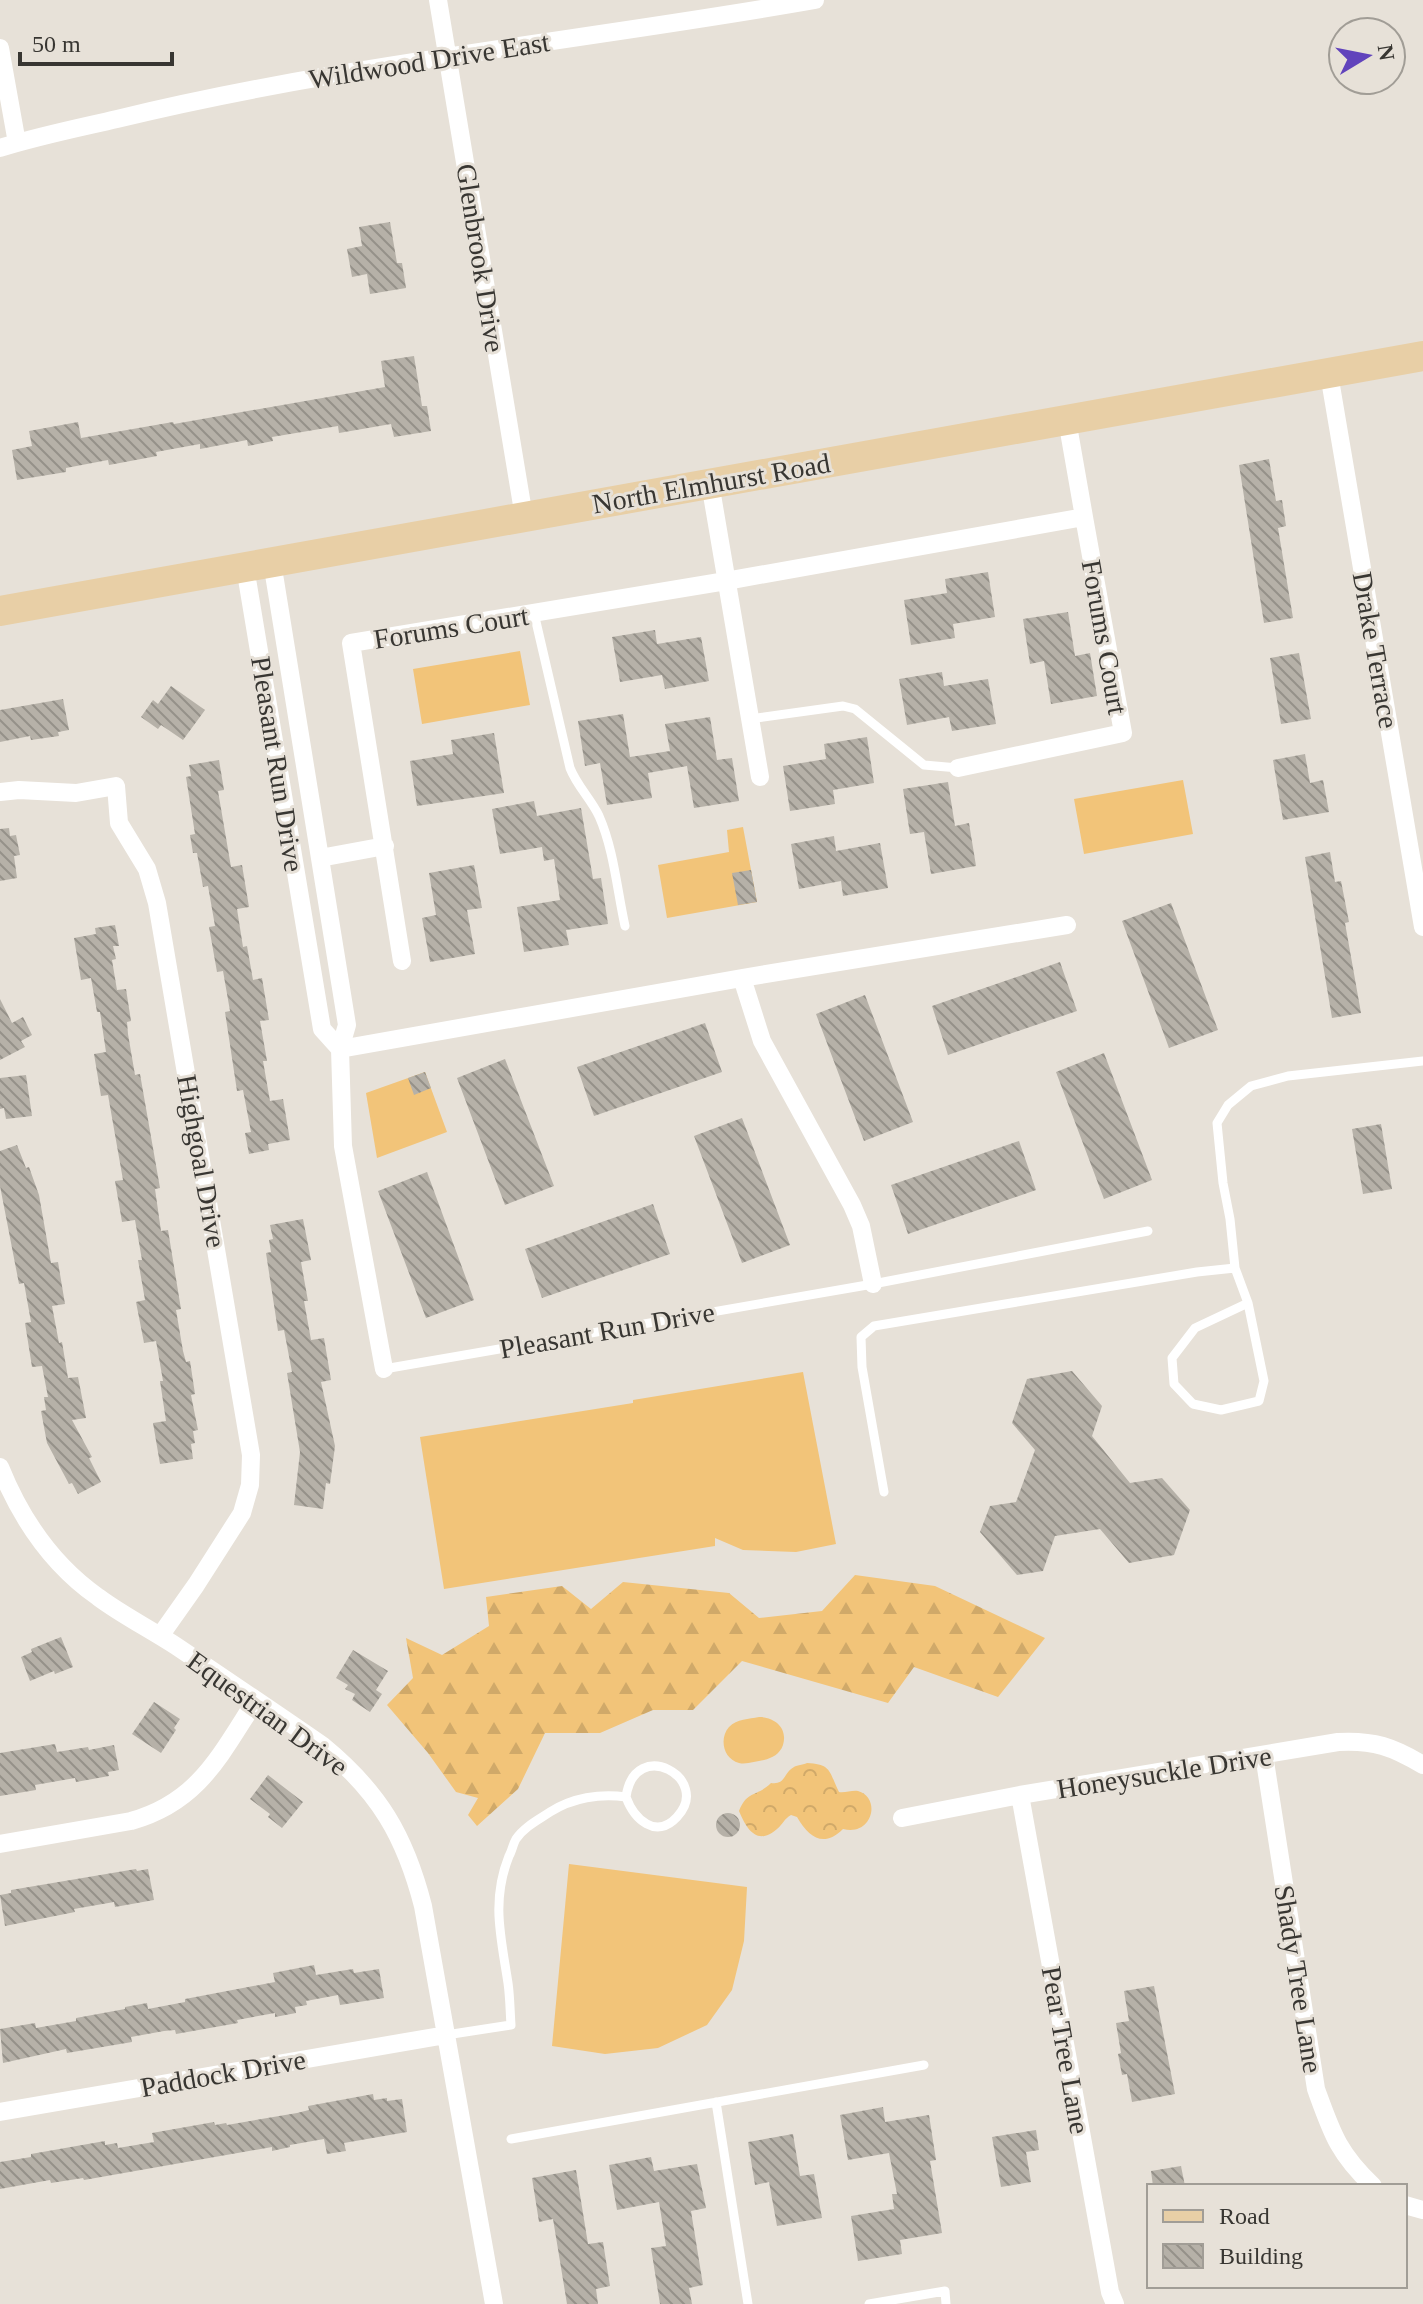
<svg xmlns="http://www.w3.org/2000/svg" width="1423" height="2304" viewBox="0 0 1423 2304" font-family="'Times New Roman',serif">
	<defs>
		<pattern id="forest-firs" width="22" height="20" patternUnits="userSpaceOnUse" patternTransform="scale(2)"><rect width="22" height="20" fill="#f2c479"/><path d="M5 1l3.5 6h-7zM16 11l3.5 6h-7z" fill="#d0a969"/></pattern>
		<pattern id="park-crowns" width="20" height="18" patternUnits="userSpaceOnUse" patternTransform="scale(2)"><rect width="20" height="18" fill="#f2c479"/><path d="M2 6a3 3 0 1 1 6 0M12 15a3 3 0 1 1 6 0" fill="none" stroke="#d0a969"/></pattern>
		<pattern id="building-back-hatch" width="6" height="6" patternUnits="userSpaceOnUse" patternTransform="scale(2)"><rect width="6" height="6" fill="#b6b1a8"/><path d="M-1 5l2 2M0 0l6 6M5-1l2 2" fill="none" stroke="#959189"/></pattern>
	</defs>
	<rect width="100%" height="100%" fill="#e7e1d8"/>
	<!-- forest -->
	<path fill="url(#forest-firs)" d="M855 1575 935 1586 1045 1638 998 1697 914 1667 888 1703 742 1661 693 1710H653L600 1733H545L518 1789 477 1826 468 1815 478 1798 456 1792 428 1753 387 1705 413 1678 406 1638 442 1655 489 1626 486 1597 562 1586 591 1609 623 1582 729 1593 759 1618 822 1611Z"/>
	<!-- park -->
	<path fill="url(#park-crowns)" d="M807 1763C832 1764 829 1772 839 1792 845 1793 852 1790 858 1791 882 1798 872 1837 843 1829 824 1848 809 1838 797 1817L791 1815C784 1819 783 1824 777 1829 757 1847 746 1828 739 1811 747 1790 757 1797 771 1783 786 1785 783 1773 794 1767 795 1766 805 1764 807 1763Z"/>
	<!-- pitch -->
	<path fill="#f2c479" d="M520 651 530 705 422 724 413 669Z
		M1183 780 1193 834 1084 854 1074 799Z
		M743 827 757 902 667 918 658 865 729 852 727 830Z
		M425 1072 447 1132 377 1158 366 1093Z
		M803 1372 836 1544 796 1552 743 1550 715 1538V1546L444 1589 420 1437 633 1403V1400Z
		M759 1717C775 1717 788 1728 783 1745 780 1754 772 1758 764 1760 756 1761 746 1765 739 1763 723 1759 719 1738 729 1727 737 1719 749 1719 759 1717Z
		M569 1864 747 1887 744 1941 732 1990 707 2025 658 2048 605 2054 552 2046Z"/>
	<!-- building -->
	<path fill="url(#building-back-hatch)" d="M390 222 397 263H402L406 288 370 294 367 274 352 277 347 249 362 246 359 227Z
		M414 356 422 406H427L431 431 394 437 391 424 339 433 338 426 272 437 273 441 248 446 247 440 200 449V444L156 452 157 456 109 465 108 460 66 468V472L17 480 12 450 32 446 29 431 78 422 81 438 173 422 174 424 385 387 381 361Z
		M1269 459 1276 501 1282 500 1286 526 1278 528 1293 618 1264 623 1239 465Z
		M988 572 995 617 953 624 955 638 911 645 904 600 947 593 945 579Z
		M1068 612 1075 656 1090 653 1097 696 1051 704 1044 661 1030 664 1023 619Z
		M655 630 657 644 701 637 709 681 665 689 662 675 620 682 612 637Z
		M1299 653 1311 719 1281 724 1270 658Z
		M942 672 944 686 988 679 996 724 952 731 949 717 907 725 899 679Z
		M171 686 205 710 183 740 161 725 158 729 141 717 153 700 158 704Z
		M63 699 69 730 58 732 59 736 31 740 30 736 0 742V710Z
		M623 714 630 757 670 751 665 724 710 717 717 760 732 758 739 801 694 808 687 766 648 773 652 798 607 805 600 763 585 766 578 721Z
		M494 733 504 793 417 806 410 761 453 754 451 740Z
		M867 737 874 783 833 790 835 804 790 811 783 766 826 759 824 744Z
		M1305 754 1310 783 1323 780 1329 812 1283 820 1273 760Z
		M219 760 224 790 218 791 231 867 242 865 249 907 237 909 243 947 247 946 253 980 262 978 269 1020 260 1021 267 1061H263L270 1101 283 1099 290 1140 268 1144 269 1150 249 1154 245 1133 251 1132 243 1090 237 1091 225 1012 230 1011 223 971 217 972 209 927 215 926 208 886 203 887 197 853H193L190 835 195 834 186 777 191 776 189 765Z
		M948 782 955 826 969 823 976 866 931 874 924 832 910 834 903 789Z
		M534 801 537 816 581 808 593 879 601 878 608 924 566 930 569 945 524 952 517 907 560 900 554 859 544 861 542 847 500 854 492 809Z
		M9 828 10 836 16 835 20 855 14 856 17 878 0 881V829Z
		M834 836 836 851 880 843 888 888 843 896 841 881 799 889 791 844Z
		M1330 852 1335 882 1341 881 1349 922 1345 923 1361 1013 1332 1018 1305 857Z
		M474 865 482 908 467 910 475 954 430 962 422 918 436 915 429 873Z
		M751 870 757 902 738 905 732 873Z
		M1171 903 1218 1030 1169 1048 1122 921Z
		M115 925 119 946H113L116 959 112 960 117 990 126 989 131 1021 127 1022 128 1034 135 1075 140 1074 160 1188 155 1189 161 1231 168 1230 181 1309 176 1310 183 1351 186 1362 190 1361 195 1394 191 1395 198 1430 193 1431 195 1443 191 1444 193 1459 160 1464 153 1423 166 1421 160 1381H163L156 1341 144 1343 136 1302 145 1300 138 1260H142L135 1220 122 1222 115 1181 123 1180 108 1095 101 1096 94 1054 106 1052 100 1012H97L91 978 81 980 74 938 96 934 95 928Z
		M1060 962 1077 1011 948 1055 932 1006Z
		M865 995 913 1122 864 1141 816 1014Z
		M0 999 12 1023 23 1017 32 1035 21 1041 25 1047 0 1060Z
		M705 1023 722 1072 594 1116 577 1067Z
		M1104 1053 1152 1180 1104 1199 1056 1072Z
		M505 1059 554 1186 505 1205 457 1078Z
		M425 1072 431 1088 414 1095 408 1078Z
		M26 1075 32 1116 6 1119 4 1108 0 1109V1078Z
		M742 1118 790 1245 742 1263 694 1136Z
		M1381 1124 1392 1189 1363 1194 1352 1129Z
		M1019 1141 1036 1190 908 1234 891 1185Z
		M17 1145 26 1168 29 1167 39 1195 51 1263 58 1262 65 1304 52 1306 59 1343 62 1342 68 1378 78 1377 86 1418 72 1420 92 1457 89 1458 101 1482 78 1494 72 1483 69 1484 47 1443 41 1411 46 1410 44 1397H48L42 1366 32 1367 25 1323 31 1322 24 1283 19 1284 0 1186V1151Z
		M427 1172 474 1300 426 1318 378 1191Z
		M653 1204 670 1254 542 1298 525 1249Z
		M303 1219 311 1260 301 1262 308 1301H304L311 1340 324 1338 331 1380 321 1382 335 1446 330 1484 326 1483 323 1509 294 1505 300 1452 287 1373 292 1372 284 1330 278 1331 266 1253 271 1252 269 1240 273 1239 270 1225Z
		M1072 1371 1102 1406 1092 1436 1130 1483 1162 1478 1190 1510 1174 1555 1129 1563 1100 1529 1055 1536 1043 1571 1017 1575 980 1532 990 1506 1016 1502 1035 1450 1012 1423 1027 1379Z
		M61 1637 73 1667 55 1674 54 1671 30 1681 21 1657 32 1652 31 1649Z
		M353 1650 388 1671 376 1690 382 1694 370 1712 352 1700 355 1694 345 1689 348 1685 336 1678Z
		M154 1702 180 1719 174 1728 176 1730 161 1753 132 1734Z
		M55 1744 57 1752 88 1747 89 1750 114 1745 119 1770 108 1772 109 1776 76 1782 75 1778 35 1785 36 1790 0 1796V1753Z
		M268 1775 303 1802 282 1828 268 1817 270 1814 250 1799Z
		M716 1825a12 12 0 1 1 24 0a12 12 0 1 1-24 0Z
		M136 1869 137 1871 148 1869 154 1900 115 1907 114 1902 74 1909 75 1912 5 1926 0 1895 11 1893V1890Z
		M314 1965 316 1975 353 1969 354 1973 379 1969 384 1998 340 2005 338 1995 306 2001 307 2005 295 2007 296 2013 275 2017V2013L237 2020 238 2023 176 2034 175 2030 164 2031 131 2037 132 2042 67 2053 66 2049 3 2063 0 2029 35 2023 36 2028 76 2021V2018L125 2009V2007L147 2003 148 2009 185 2002V1999L275 1982 273 1973Z
		M1154 1986 1175 2094 1132 2102 1127 2074 1122 2075 1118 2054 1121 2053 1116 2023 1129 2021 1124 1991Z
		M373 2094 374 2100 387 2098V2101L402 2099 407 2132 344 2143 346 2151 327 2154 324 2139 290 2145V2147L272 2151V2147L84 2180 83 2178 51 2183 50 2180 0 2189V2162L31 2157V2154L105 2141V2145L117 2143 118 2148 154 2142 152 2133 214 2122 215 2125 226 2123 227 2125 297 2113 309 2110 308 2106Z
		M883 2107 885 2122 929 2115 936 2160 930 2161 942 2233 900 2240 902 2254 858 2261 851 2216 894 2209 892 2194H897L889 2153 848 2160 840 2115Z
		M1036 2130 1039 2150 1026 2152 1031 2182 1001 2187 992 2137Z
		M793 2134 800 2176 814 2174 822 2218 777 2226 769 2182 755 2185 748 2142Z
		M651 2157 654 2171 697 2164 706 2208 691 2211 703 2285 689 2288 692 2304H660L651 2248 666 2246 659 2202 617 2210 609 2165Z
		M1181 2166 1185 2186H1153L1151 2171Z
		M576 2170 588 2244 603 2242 610 2286 596 2289 598 2304H567L553 2219 539 2222 532 2178Z"/>
	<g fill="none" stroke-linecap="round" stroke-linejoin="round">
		<!-- lane -->
		<path stroke="#fff" stroke-width="9" d="M534 613 570 768C577 786 591 799 599 816 614 850 617 890 625 926
			M750 719 843 706 855 709 924 765 958 768
			M1248 1303 1264 1381 1259 1401 1221 1410 1193 1404 1174 1384 1172 1358 1195 1328 1248 1303 1235 1268 1230 1219 1223 1183 1217 1123 1228 1105 1251 1086 1288 1076 1423 1061
			M384 1369 873 1284 1148 1231
			M884 1492 862 1367 861 1337 874 1326 1197 1272 1235 1268
			M446 2035 511 2025C510 2011 510 1997 508 1983 501 1937 491 1901 509 1856 512 1851 513 1844 516 1839 524 1827 538 1820 550 1812 572 1798 600 1793 626 1797 634 1819 656 1840 677 1817 713 1779 635 1735 626 1797
			M716 2102 748 2304
			M511 2139 924 2065
			M869 2304 945 2291 946 2304"/>
		<!-- street -->
		<path stroke="#fff" stroke-width="18" d="M438 0 524 517
			M0 48 17 143
			M0 148C38 136 78 128 117 119 347 63 583 41 815 0
			M1329 374 1423 927
			M1067 420 1084 517
			M710 483 760 777
			M272 562 347 1025 340 1049 343 1146 384 1369
			M245 567 322 1029 340 1049
			M0 792 19 790 76 793 116 786 119 823 147 869 157 903 251 1455 250 1485 242 1513 196 1585 160 1636
			M320 858 385 846
			M402 961 351 643 726 581 1084 517 1123 733 958 768
			M742 978 762 1041 852 1205 861 1226 873 1284
			M340 1049 742 978 1067 925
			M0 1467C21 1519 51 1564 98 1597 122 1615 150 1629 176 1646 225 1679 274 1712 323 1746 379 1792 405 1836 423 1906L494 2304
			M1264 1755 1316 2089C1332 2133 1338 2153 1373 2186
			M1020 1795 1110 2292 1115 2304
			M902 1818 1020 1795 1338 1742C1374 1740 1393 1747 1423 1765
			M0 1844 131 1821C199 1802 220 1755 256 1700
			M0 2112 446 2035
			M1405 2205 1423 2210"/>
		<!-- primary -->
		<path stroke="#e8cfa6" stroke-width="30" d="M0 611 1423 356"/>
	</g>
	<g text-anchor="middle" stroke-width="6" stroke-linejoin="round" paint-order="stroke">
		<!-- street labels -->
		<g font-size="28" fill="#383632" stroke="#e7e1d8">
			<text transform="translate(429 60) rotate(-9)" y="10">Wildwood Drive East</text>
			<text transform="translate(481 258) rotate(81)" y="10">Glenbrook Drive</text>
			<text transform="translate(711 483) rotate(-10)" y="10">North Elmhurst Road</text>
			<text transform="translate(451 627) rotate(-9)" y="10">Forums Court</text>
			<text transform="translate(1105 637) rotate(80)" y="10">Forums Court</text>
			<text transform="translate(1376 650) rotate(80)" y="10">Drake Terrace</text>
			<text transform="translate(278 764) rotate(81)" y="10">Pleasant Run Drive</text>
			<text transform="translate(202 1161) rotate(80)" y="10">Highgoal Drive</text>
			<text transform="translate(607 1330) rotate(-10)" y="10">Pleasant Run Drive</text>
			<text transform="translate(268 1713) rotate(36)" y="10">Equestrian Drive</text>
			<text transform="translate(1164 1772) rotate(-9)" y="10">Honeysuckle Drive</text>
			<text transform="translate(1299 1979) rotate(81)" y="10">Shady Tree Lane</text>
			<text transform="translate(1066 2050) rotate(80)" y="10">Pear Tree Lane</text>
			<text transform="translate(223 2073) rotate(-10)" y="10">Paddock Drive</text>
		</g>
	</g>
	<!-- legend -->
	<rect x="1147" y="2184" width="260" height="104" fill="#e7e1d8" stroke="#a19d96" stroke-width="2"/>
	<rect x="1163" y="2210" width="40" height="12" fill="#e8cfa6" stroke="#a19d96" stroke-width="2"/>
	<text x="1219" y="2224" font-size="24" fill="#383632">Road</text>
	<rect x="1163" y="2244" width="40" height="24" fill="url(#building-back-hatch)" stroke="#a19d96" stroke-width="2"/>
	<text x="1219" y="2264" font-size="24" fill="#383632">Building</text>
	<!-- north arrow -->
	<g transform="translate(1367 56) rotate(80)"><circle r="38" fill="#e7e1d8" stroke="#a19d96" stroke-width="2"/>
	<path d="M0-6L14 30L0 20L-14 30Z" fill="#6143bc"/>
	<text y="-12" font-size="22" font-weight="bold" text-anchor="middle" fill="#383632">N</text>
	</g>
	<!-- scale -->
	<path d="M20 52v12h152v-12" fill="none" stroke="#383632" stroke-width="4"/>
	<text x="32" y="52" font-size="24" fill="#383632" stroke="#e7e1d8" stroke-width="6" paint-order="stroke">50 m</text>
</svg>
